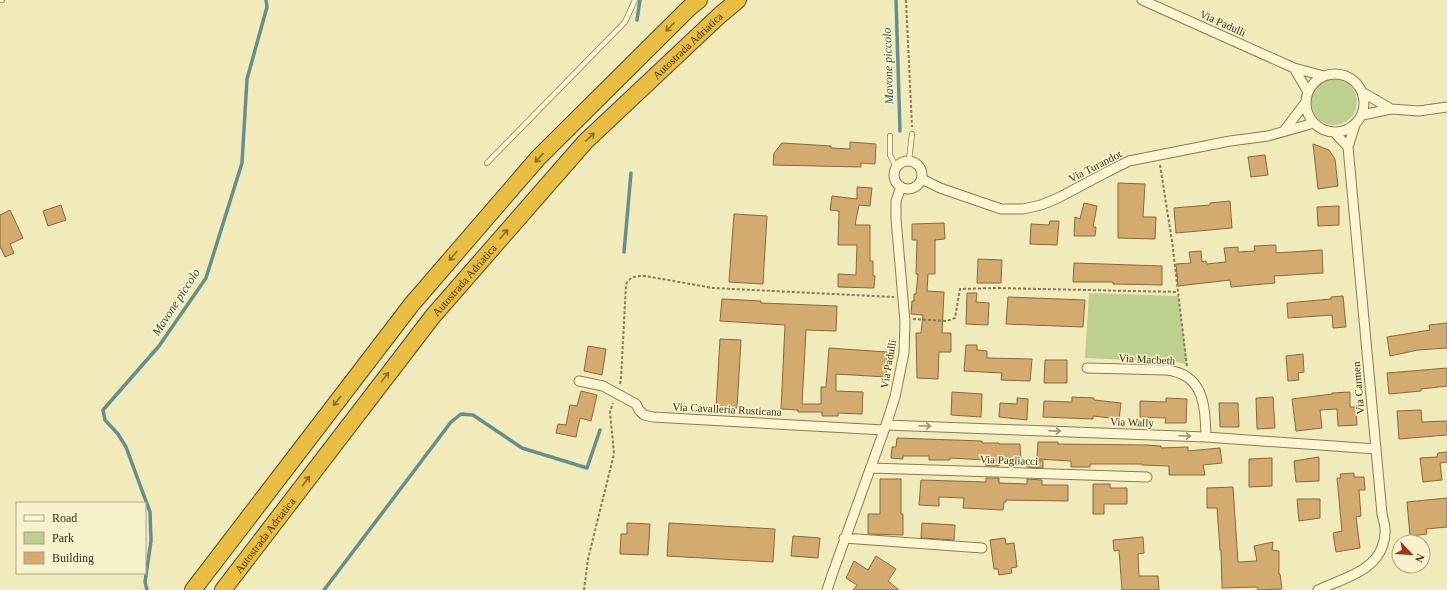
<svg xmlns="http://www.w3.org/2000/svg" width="1447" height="590" viewBox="0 0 1447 590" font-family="'Times New Roman',serif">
	<rect width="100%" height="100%" fill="#f1ebbc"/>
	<!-- green -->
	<path fill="#bdd090" d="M1311 102a23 23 0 1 1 46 0a23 23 0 1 1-46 0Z
		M1089 293 1178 296 1187 364 1174 362 1085 358Z"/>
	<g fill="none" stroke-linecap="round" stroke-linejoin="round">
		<!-- stream -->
		<path stroke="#67908d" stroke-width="3.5" d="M896 0 900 131
			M637 20 640 0
			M624 252 631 173
			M147 590 145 582 151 541 150 512 126 447 118 434 105 420 103 410 159 346 206 278 242 163 247 79 267 7 266 0
			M324 590 451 422 461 414 473 415 522 448 587 468 600 430"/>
	</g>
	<!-- building -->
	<path fill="#d3aa6f" stroke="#8b6838" d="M850 142 876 144 875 164 861 163V167L773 165 774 153 782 143 831 146V148L850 149Z
		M1313 144 1329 150 1335 159 1338 186 1318 189Z
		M1265 155 1268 175 1251 177 1248 157Z
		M1118 183 1145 184 1143 217H1156L1155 239 1118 238Z
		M857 187 872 188 870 206 859 205 855 225H870V261H873V276H875L874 288 838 287V274L856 275 857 245H838L839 211 830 210 832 196 857 199Z
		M1230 201 1232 228 1176 233 1174 208 1210 205V203Z
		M1084 203 1097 206 1093 227H1096L1095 236H1074L1075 217 1080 219Z
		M61 205 66 220 48 226 43 211Z
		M1339 206V225L1318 226 1317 207Z
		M10 210 23 238 10 244 14 253 5 257 1 248H0V215Z
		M734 214 767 216 763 284 729 282Z
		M1050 221H1059L1057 245 1030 244 1031 224 1049 225Z
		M944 223 945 239 935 240V274H928L927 291 944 292 942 333H951V352H939L938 379 917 378 916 333H921L923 315 911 314 912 301H914V294H916L918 274H916L917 240H912V224Z
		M1276 245V253L1322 250 1323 273 1274 276 1275 283 1231 287 1230 280 1178 286 1176 264 1191 263 1189 252 1201 251 1202 262 1206 261 1207 264 1226 262 1224 248 1238 247V252L1255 251 1254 246Z
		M978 259 1002 260 1001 283H977Z
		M1074 263 1162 266V285L1113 284V282H1073Z
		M967 293H977L976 302 989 303 988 325 966 324Z
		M1343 296 1346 327 1333 328 1332 315 1288 318 1287 303 1331 299V297Z
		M1008 297 1085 300 1083 327 1006 324Z
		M722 299 761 301V303L837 306 836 331 806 330 802 404H821V387H826L829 348 887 352 886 377 836 374V391L863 392 862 414 838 413V416H822V412H798V410L781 409 785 325 720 321Z
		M1447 323V348L1418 350 1390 356 1387 337 1430 330 1429 325Z
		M720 339 741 340 737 408 716 407Z
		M966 345H977V350L987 351V358L1032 359 1030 381 1001 380 1002 373 964 371Z
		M588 346 606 349 602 375 584 371Z
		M1303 354 1304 372 1298 373 1299 380 1288 381 1286 356Z
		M1045 360H1067V383H1044Z
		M1447 368V386L1421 389V391L1389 394 1387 373Z
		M581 391 597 395 591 421 580 418 576 437 556 433 558 424 566 425 570 405 577 406Z
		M952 392 982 394 981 417 951 415Z
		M1350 392V407H1356L1357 425 1338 426 1337 409 1320 410 1322 428 1296 431 1292 399 1332 394V393Z
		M1072 397 1094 398V400L1121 403 1119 419 1093 416V419L1043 417 1044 401 1072 402Z
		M1273 397 1275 428 1257 429 1256 398Z
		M1017 398 1028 399 1027 420 999 417 1000 403 1017 404Z
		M1166 398 1187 399 1186 423H1165L1166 418 1140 417V401L1166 402Z
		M1219 403H1238L1239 427H1220Z
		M1421 410 1422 422 1447 421V435L1399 439 1397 411Z
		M897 438 982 441V443H999V444H1020L1021 460 999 461V466H986V460L950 458V460H929V456H903V459L891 458 892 447H896Z
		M1038 442H1058V444L1146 445 1161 446V448L1188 447V451L1220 448 1222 463 1203 465 1205 475H1169V466L1142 465V464H1090V467H1071V461L1037 459Z
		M1447 452V462L1440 463 1442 480 1423 482 1420 458 1437 457 1438 453Z
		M1319 457V481L1296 482 1294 461Z
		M1272 458V486L1249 487V459Z
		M1027 460 1043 461V468L1027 467Z
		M1354 473V477H1364L1365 490H1359L1361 516 1356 517 1360 548 1336 552 1333 533 1342 531 1337 478H1341L1340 474Z
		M986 478H999V483L1027 484V479L1042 480V485H1068V501L1006 500V502H1004L1003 510 963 508 964 498 939 497V506L919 505 921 480 986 482Z
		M880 479H901V514H903V535L868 534V514H880Z
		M1093 484H1110V488H1127V504H1104V514H1093Z
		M1233 487 1238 562 1257 561 1254 546 1273 542 1272 550 1279 551V574H1280L1282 589 1258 590 1257 587 1222 588 1221 550H1220L1217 508H1207V488Z
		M1447 498V527L1426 529 1427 534 1410 536 1407 502Z
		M1297 499H1320V518L1299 521Z
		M627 523 650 524 648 555 620 554 621 534H627Z
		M669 523 775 529 773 562 667 556Z
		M922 523 955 525 954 540 921 538Z
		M793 536 820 538 818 558 791 556Z
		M1143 537 1144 553 1138 554 1139 576H1158L1159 590H1122L1119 550 1114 551 1113 540Z
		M1005 538 1006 544 1014 543 1017 567 1011 568 1012 573 999 575 998 569H994L990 540Z
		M876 556 896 569 888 581 899 590H853L857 585 846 578 854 561 868 570Z"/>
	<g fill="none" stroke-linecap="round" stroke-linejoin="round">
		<!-- service casing -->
		<g stroke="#8a7b54" stroke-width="6">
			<path id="service" d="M0 0H2
				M890 136V155L896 167
				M909 160 912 134
				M487 163 625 22 635 0"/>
		</g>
		<!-- minor casing -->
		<g stroke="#8a7b54" stroke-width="11">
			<path id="minor" d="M1142 0 1294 68 1324 76
				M1294 68 1308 92
				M1306 103a29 29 0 1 1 58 0a29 29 0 1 1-58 0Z
				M1362 92 1391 109
				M1362 115 1391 109 1419 111 1447 107
				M1284 131 1306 102
				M1334 132 1348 147
				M894 175a14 14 0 1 1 28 0a14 14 0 1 1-28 0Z
				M922 179 940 188 1001 209H1023L1041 205 1058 198 1107 172 1129 161 1230 141 1268 136 1314 123
				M1087 368 1166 370C1204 374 1205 405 1206 437
				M579 381 603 386 636 404 639 410 644 415 653 417 884 430
				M886 425 1206 437 1376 449
				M871 468 1147 477
				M844 538 982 548
				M827 590 832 575 886 425 895 397 904 353 905 322 896 219V201L901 187
				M1318 590C1346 577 1383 570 1385 533 1386 527 1383 520 1382 514L1348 147 1355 125"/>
		</g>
		<!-- motorway casing -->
		<g stroke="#574729" stroke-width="18">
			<g id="motorway">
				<path d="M193 590 412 304 538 158 689 8 699 0"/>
				<path id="s1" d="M223 590 433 316 585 142 720 15 738 0"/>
			</g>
		</g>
		<!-- path -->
		<path stroke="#8a7b54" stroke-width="2" stroke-dasharray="3 2" stroke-linecap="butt" d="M906 0 912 127
			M1160 165 1172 241 1187 367
			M913 319 947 321 955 318 960 289 996 288 1178 292
			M620 384 621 379 626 284C631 276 636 276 645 276L713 288 894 297
			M584 590 588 559 614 454 610 412 613 403"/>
		<!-- service -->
		<use href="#service" stroke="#fcf6d0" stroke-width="4.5"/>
		<!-- minor -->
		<use href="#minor" stroke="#fcf6d0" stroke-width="9"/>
		<!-- motorway -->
		<use href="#motorway" stroke="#e9be44" stroke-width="16"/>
	</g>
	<!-- one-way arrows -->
	<defs><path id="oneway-shaft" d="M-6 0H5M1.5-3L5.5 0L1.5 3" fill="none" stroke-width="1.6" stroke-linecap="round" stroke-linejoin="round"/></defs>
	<g stroke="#886f2d">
		<use href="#oneway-shaft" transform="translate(670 27) rotate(135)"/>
		<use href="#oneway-shaft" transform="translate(590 137) rotate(-43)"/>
		<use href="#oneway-shaft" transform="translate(539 158) rotate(133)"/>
		<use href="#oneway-shaft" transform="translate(504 234) rotate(-49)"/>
		<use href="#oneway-shaft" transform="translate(453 256) rotate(131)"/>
		<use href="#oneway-shaft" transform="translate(385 377) rotate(-52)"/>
		<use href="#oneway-shaft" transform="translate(337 401) rotate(128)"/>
		<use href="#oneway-shaft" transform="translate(306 481) rotate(-53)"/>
	</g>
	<g stroke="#9a9275">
		<use href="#oneway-shaft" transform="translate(925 426) rotate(2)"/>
		<use href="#oneway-shaft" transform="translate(1055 431) rotate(2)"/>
		<use href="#oneway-shaft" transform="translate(1185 436) rotate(2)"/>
	</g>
	<g text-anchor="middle" stroke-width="3" stroke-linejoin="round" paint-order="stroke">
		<!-- street labels -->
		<g font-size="11" fill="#382e1a" stroke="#f8f3cc">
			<text transform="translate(1223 23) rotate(24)" y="4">Via Padulli</text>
			<text dy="4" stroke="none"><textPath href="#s1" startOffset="717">Autostrada Adriatica</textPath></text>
			<text transform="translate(1095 166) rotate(-27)" y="4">Via Turandot</text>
			<text dy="4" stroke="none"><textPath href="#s1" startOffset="393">Autostrada Adriatica</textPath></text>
			<text transform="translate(1147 359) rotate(3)" y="4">Via Macbeth</text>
			<text transform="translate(888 364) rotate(-80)" y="4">Via Padulli</text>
			<text transform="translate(1358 388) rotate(-95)" y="4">Via Carmen</text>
			<text transform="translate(727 409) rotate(3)" y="4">Via Cavalleria Rusticana</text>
			<text transform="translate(1132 422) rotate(2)" y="4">Via Wally</text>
			<text transform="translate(1009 460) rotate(2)" y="4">Via Pagliacci</text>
			<text dy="4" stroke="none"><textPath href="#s1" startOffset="69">Autostrada Adriatica</textPath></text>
		</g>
		<!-- water labels -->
		<g font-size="12" font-style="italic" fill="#285359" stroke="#f8f3cc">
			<text transform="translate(888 66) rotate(-92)" y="4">Mavone piccolo</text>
			<text transform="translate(176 302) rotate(-57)" y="4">Mavone piccolo</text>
		</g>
	</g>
	<!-- legend -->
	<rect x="16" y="502" width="130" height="72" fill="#f8f3cc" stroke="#aba485"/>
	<rect x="24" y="515" width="20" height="6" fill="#fcf6d0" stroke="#aba485"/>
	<text x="52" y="522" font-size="12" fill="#382e1a">Road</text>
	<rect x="24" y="532" width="20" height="12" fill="#bdd090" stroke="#aba485"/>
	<text x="52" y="542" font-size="12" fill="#382e1a">Park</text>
	<rect x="24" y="552" width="20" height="12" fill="#d3aa6f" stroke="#aba485"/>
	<text x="52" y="562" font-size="12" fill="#382e1a">Building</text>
	<!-- north arrow -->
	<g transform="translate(1411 554) rotate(115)"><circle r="19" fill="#f8f3cc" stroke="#aba485"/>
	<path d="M0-3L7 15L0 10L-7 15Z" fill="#9e351f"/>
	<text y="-6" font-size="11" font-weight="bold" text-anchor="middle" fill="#382e1a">N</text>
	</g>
</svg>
